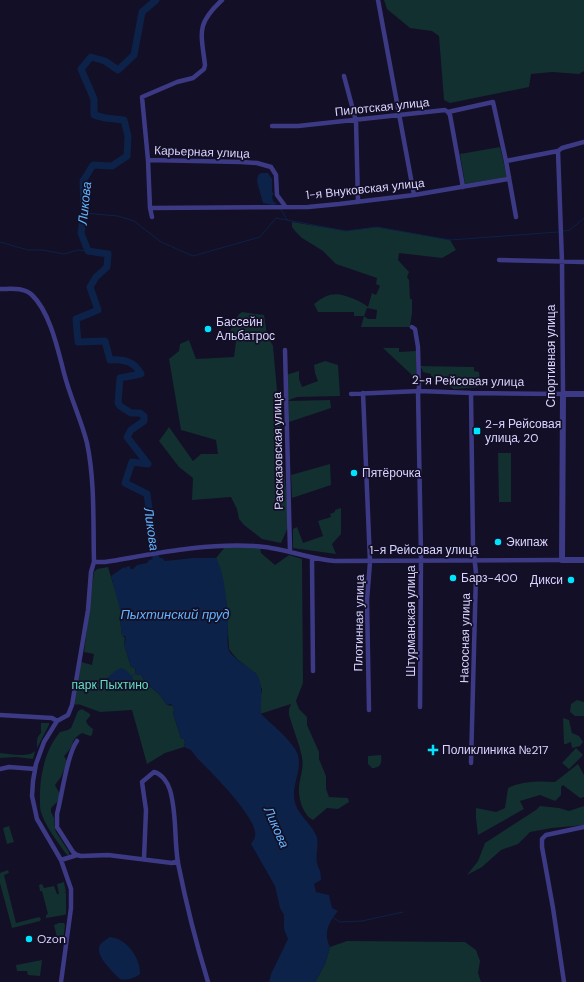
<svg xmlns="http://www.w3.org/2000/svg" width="584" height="982" viewBox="0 0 584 982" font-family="'DM Sans',sans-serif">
	<rect width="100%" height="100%" fill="#130f26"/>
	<!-- green -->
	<path fill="#12302f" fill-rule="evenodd" d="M384 0H584V71L579 74 552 72 531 74 529 87 450 103 444 100 439 36 432 31 410 28 387 9Z
		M500 147 507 177 465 184 460 154Z
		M292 222 346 231 377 227 450 240 456 250 442 258 399 253 398 260 409 272 407 277 409 280 410 299H412V313L410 326 412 327H361L364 316H354V312H318L314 304C329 292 337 292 354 299 359 301 363 303 368 307L372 293 376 295 380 286 376 284 377 278 336 264 323 251 302 238 295 231 292 227ZM367 308 377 310 376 319H368L364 316Z
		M242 312 264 315 267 335 273 346 289 525 281 543 262 539 244 525 239 519 237 509 231 497 192 500 193 478 179 467 159 441 169 427 193 461 201 454H218L216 440 181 430 169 359 179 351 180 344 189 340 196 359 234 357 236 342 230 331 239 314Z
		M383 348H399V352L416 351V376H413Z
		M325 361 338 365 340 396 297 397 286 401V375L299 371V379L302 387 318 381 315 373 314 365Z
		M419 366 474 367V371L479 372 480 383 479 387 454 389 431 376V374L423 372 422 369Z
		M330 400 331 408 289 422V401Z
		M498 453H511V502H499Z
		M330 464 331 485 292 498 291 475Z
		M341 508V534L332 544 336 554 293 548V529L297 527 303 543 323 536 318 521 331 517 330 514 335 512V510Z
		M260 546 261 553 275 565 289 555 302 559 303 683 296 701 299 709 307 717V725L319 752V759L326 776V789L329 797 348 798 349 802 338 809 327 808 313 820C303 815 298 798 299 787 300 776 304 768 302 757 299 743 293 729 289 715V709L291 704 260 714V699L262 690 257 675 236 658 229 649 226 599 216 558 225 547Z
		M108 567 115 590H118L122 617 120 618 122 635 125 638 124 644 131 667 135 668 136 674 141 675 147 684 159 694 167 705 173 706 174 710 173 713 181 738 184 739 185 742 184 747 165 753 147 764 132 710 100 712 78 704 77 705 74 704 81 662 92 665 94 654 84 652 94 572 97 569Z
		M577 700 584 702V716H575L570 712 571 704Z
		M82 709 90 714V716L86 721 88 725 93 729 92 735 90 736 82 733C70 740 75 743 69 750 68 752 66 754 64 756L67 761 66 765 61 777 55 785 60 794 57 802 51 808V812L54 818V825L56 832 69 852V855H67C59 844 44 824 41 812 40 809 40 806 40 803 39 779 44 751 60 732L68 730 71 728 78 711Z
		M563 718 569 720 572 733 579 736 583 742 580 746 572 748 571 742 566 744H564Z
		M41 723H49V725L37 748C37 742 36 738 41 733Z
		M576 748 583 755 569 769 562 763Z
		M35 751 33 759 16 757 0 758V753C10 754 28 758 35 751Z
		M381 755C382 763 381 768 372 768L368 764V756Z
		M578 764 584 775V797L580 798 563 785 561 787V795L555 801 540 795 520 801 524 809 478 835 476 818V808L496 812 505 808 508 788C522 781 540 781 555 782Z
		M540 806 559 808 569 811 584 806V825L552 828 530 832 518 844 501 850 482 867 467 875 478 861 485 843 536 810Z
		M9 826 14 842 7 844 3 828Z
		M8 870 9 873 4 875 16 923 39 917 41 919 40 921 12 928 0 883V873Z
		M64 882 66 892 64 893H66V914L64 915 46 918V915L48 914 42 891H40L39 885 42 884 44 888 54 886 57 894H59L57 884Z
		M59 923H64L65 925 63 942 58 941 54 925Z
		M347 941 465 942 476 950 480 961 478 973 481 982H315L325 964 330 947Z
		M42 960 40 976 28 975 27 971H17L16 965Z"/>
	<!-- water -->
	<path fill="#0c2248" d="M261 173H268L272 179V192L274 194 272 196 273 201 277 204 273 205 263 203 257 182 258 175Z
		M156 558H162L165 561 193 558H216C225 574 227 604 228 623 228 631 227 640 228 648 231 659 250 666 257 675 264 685 260 702 261 714 272 725 286 735 295 749 305 763 293 781 294 796 295 814 310 821 316 835 320 844 315 854 317 863 319 871 321 869 321 880L314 884 316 892 329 895 332 908 338 911C329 922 323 933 330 947L325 964 315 982H269L271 974 288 939 284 929V915L280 908 275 886 251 844C252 842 255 839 255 836 259 819 209 770 197 758L191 750 184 747 185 741 184 739 181 738 173 713 174 710 173 706 170 704 167 705 159 694 147 684 141 675 135 674 136 669 131 667 124 644 126 639 125 636H122L120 619V617H122L111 576 124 567 126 569V567L130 566V569H133L137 565 147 563 149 560Z
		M121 668C124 669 126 670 129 673 146 689 110 701 106 679L115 671Z
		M110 937C126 938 141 958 140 974 135 978 126 981 120 979 114 973 94 955 100 945 102 942 107 939 110 937Z"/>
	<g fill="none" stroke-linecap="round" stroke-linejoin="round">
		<!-- stream -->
		<path stroke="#0c2248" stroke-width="1" d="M281 209 287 220
			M84 213 118 216 134 221 161 242 193 256 260 237 276 218 346 231 377 227 450 240 558 232
			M564 231 570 230 584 218
			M0 242 28 250H43L64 254 78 250 88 251
			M132 676 134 674
			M332 917 340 922 362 921 403 912"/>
		<!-- river -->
		<path stroke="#0c2248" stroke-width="7" d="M156 0 142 12 134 55 118 70 105 61 91 57 81 69 94 99V115L105 118 124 120 128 136 127 156 112 166 93 165 83 181 84 213 81 233 88 251 108 254 107 267 96 277 90 287 98 310 76 319 78 342 105 341 110 360C124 359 134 361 141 374L120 378 118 403 120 406 131 413H140L144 416V421L131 430 127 437 148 464 132 462 125 483 147 494 156 558 160 566"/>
		<!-- minor -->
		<path stroke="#3d3a85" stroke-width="4.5" d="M378 0 414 195
			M344 76 356 121 358 202
			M448 112 450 115 463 187
			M272 126H298L445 110 448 112 493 102 506 161 516 217
			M148 160 241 162 257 163 271 167 276 175 277 195 285 206
			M506 161 558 151 562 148 584 142
			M150 208 308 207 339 204 414 195 508 179 509 177
			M152 217 150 208 148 160 142 97 177 82 193 78 204 69 205 65C201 32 196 24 222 0
			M499 260 584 262
			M0 289C11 289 23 287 32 295 50 312 58 350 64 373 70 397 81 419 87 443 95 481 93 523 94 562L91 572 88 610 72 705 68 715 57 721
			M412 327 415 329 418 347 419 388 418 391 421 556 420 707
			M285 350 290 551
			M363 393 370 562 367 600 369 710
			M471 393 473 546 476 573 471 763
			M351 394 420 391 471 393 563 394 562 262 558 151
			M312 558 313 671
			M94 562H105C154 554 205 543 254 546 282 547 308 559 335 561L562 560
			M0 715 52 718 57 721
			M57 721 44 742 36 764 33 781 32 796 37 819 61 860 71 889V908L61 982
			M77 741C67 755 62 795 57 814V827L73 852 77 855 81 856 108 855 172 863 178 861
			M0 769 9 767 35 769
			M144 859 146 810 142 782 154 772C162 774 168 783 170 790 177 814 174 839 178 863 186 903 196 943 208 982
			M61 860 77 855
			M564 982 553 908 542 847V839L546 835 584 827"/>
		<!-- tertiary -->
		<path stroke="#3d3a85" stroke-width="6" d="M584 394H563L562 560H584"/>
	</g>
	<!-- markers -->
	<g fill="#00e5ff" stroke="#130f26" stroke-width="1.5">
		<circle cx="208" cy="329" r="4"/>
		<rect x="473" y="427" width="8" height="8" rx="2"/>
		<circle cx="354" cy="473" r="4"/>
		<circle cx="498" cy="542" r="4"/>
		<circle cx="453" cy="578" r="4"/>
		<circle cx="571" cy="580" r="4"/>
		<path d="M431 744h4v4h4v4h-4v4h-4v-4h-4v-4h4z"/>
		<circle cx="29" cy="939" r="4"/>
	</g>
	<g text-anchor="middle" stroke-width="3.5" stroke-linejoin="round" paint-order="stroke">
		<!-- street labels -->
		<g font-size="12" fill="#d9d4ff" stroke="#130f26">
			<text transform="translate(382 107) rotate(-6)" y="4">Пилотская улица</text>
			<text transform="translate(202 152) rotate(2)" y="4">Карьерная улица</text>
			<text transform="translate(365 189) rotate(-6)" y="4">1-я Внуковская улица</text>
			<text transform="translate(551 356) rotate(-90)" y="4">Спортивная улица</text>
			<text transform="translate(468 381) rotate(1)" y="4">2-я Рейсовая улица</text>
			<text transform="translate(278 451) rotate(-91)" y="4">Рассказовская улица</text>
			<text x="424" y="554">1-я Рейсовая улица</text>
			<text transform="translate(411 621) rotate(-90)" y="4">Штурманская улица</text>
			<text transform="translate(359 623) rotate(-89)" y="4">Плотинная улица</text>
			<text transform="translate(465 638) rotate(-89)" y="4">Насосная улица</text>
		</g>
		<!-- poi labels -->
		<g font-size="12" fill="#d9d4ff" stroke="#130f26" text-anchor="start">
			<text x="216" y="326">Бассейн<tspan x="216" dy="14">Альбатрос</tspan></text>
			<text x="485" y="428">2-я Рейсовая<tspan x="485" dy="14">улица, 20</tspan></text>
			<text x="362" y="477">Пятёрочка</text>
			<text x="506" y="546">Экипаж</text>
			<text x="461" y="582">Барз-400</text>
			<text x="563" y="584" text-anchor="end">Дикси</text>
			<text x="442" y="754">Поликлиника №217</text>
			<text x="37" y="943">Ozon</text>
		</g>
		<!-- park labels -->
		<g font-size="12" fill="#5fe0c0" stroke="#130f26">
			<text x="110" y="689">парк Пыхтино</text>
		</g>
		<!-- water labels -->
		<g font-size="13" font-style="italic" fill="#62b6ff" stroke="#130f26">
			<text transform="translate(84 203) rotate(-84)" y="5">Ликова</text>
			<text transform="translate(152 529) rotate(82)" y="5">Ликова</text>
			<text x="175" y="619">Пыхтинский пруд</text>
			<text transform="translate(277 827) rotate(66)" y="5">Ликова</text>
		</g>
	</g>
</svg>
